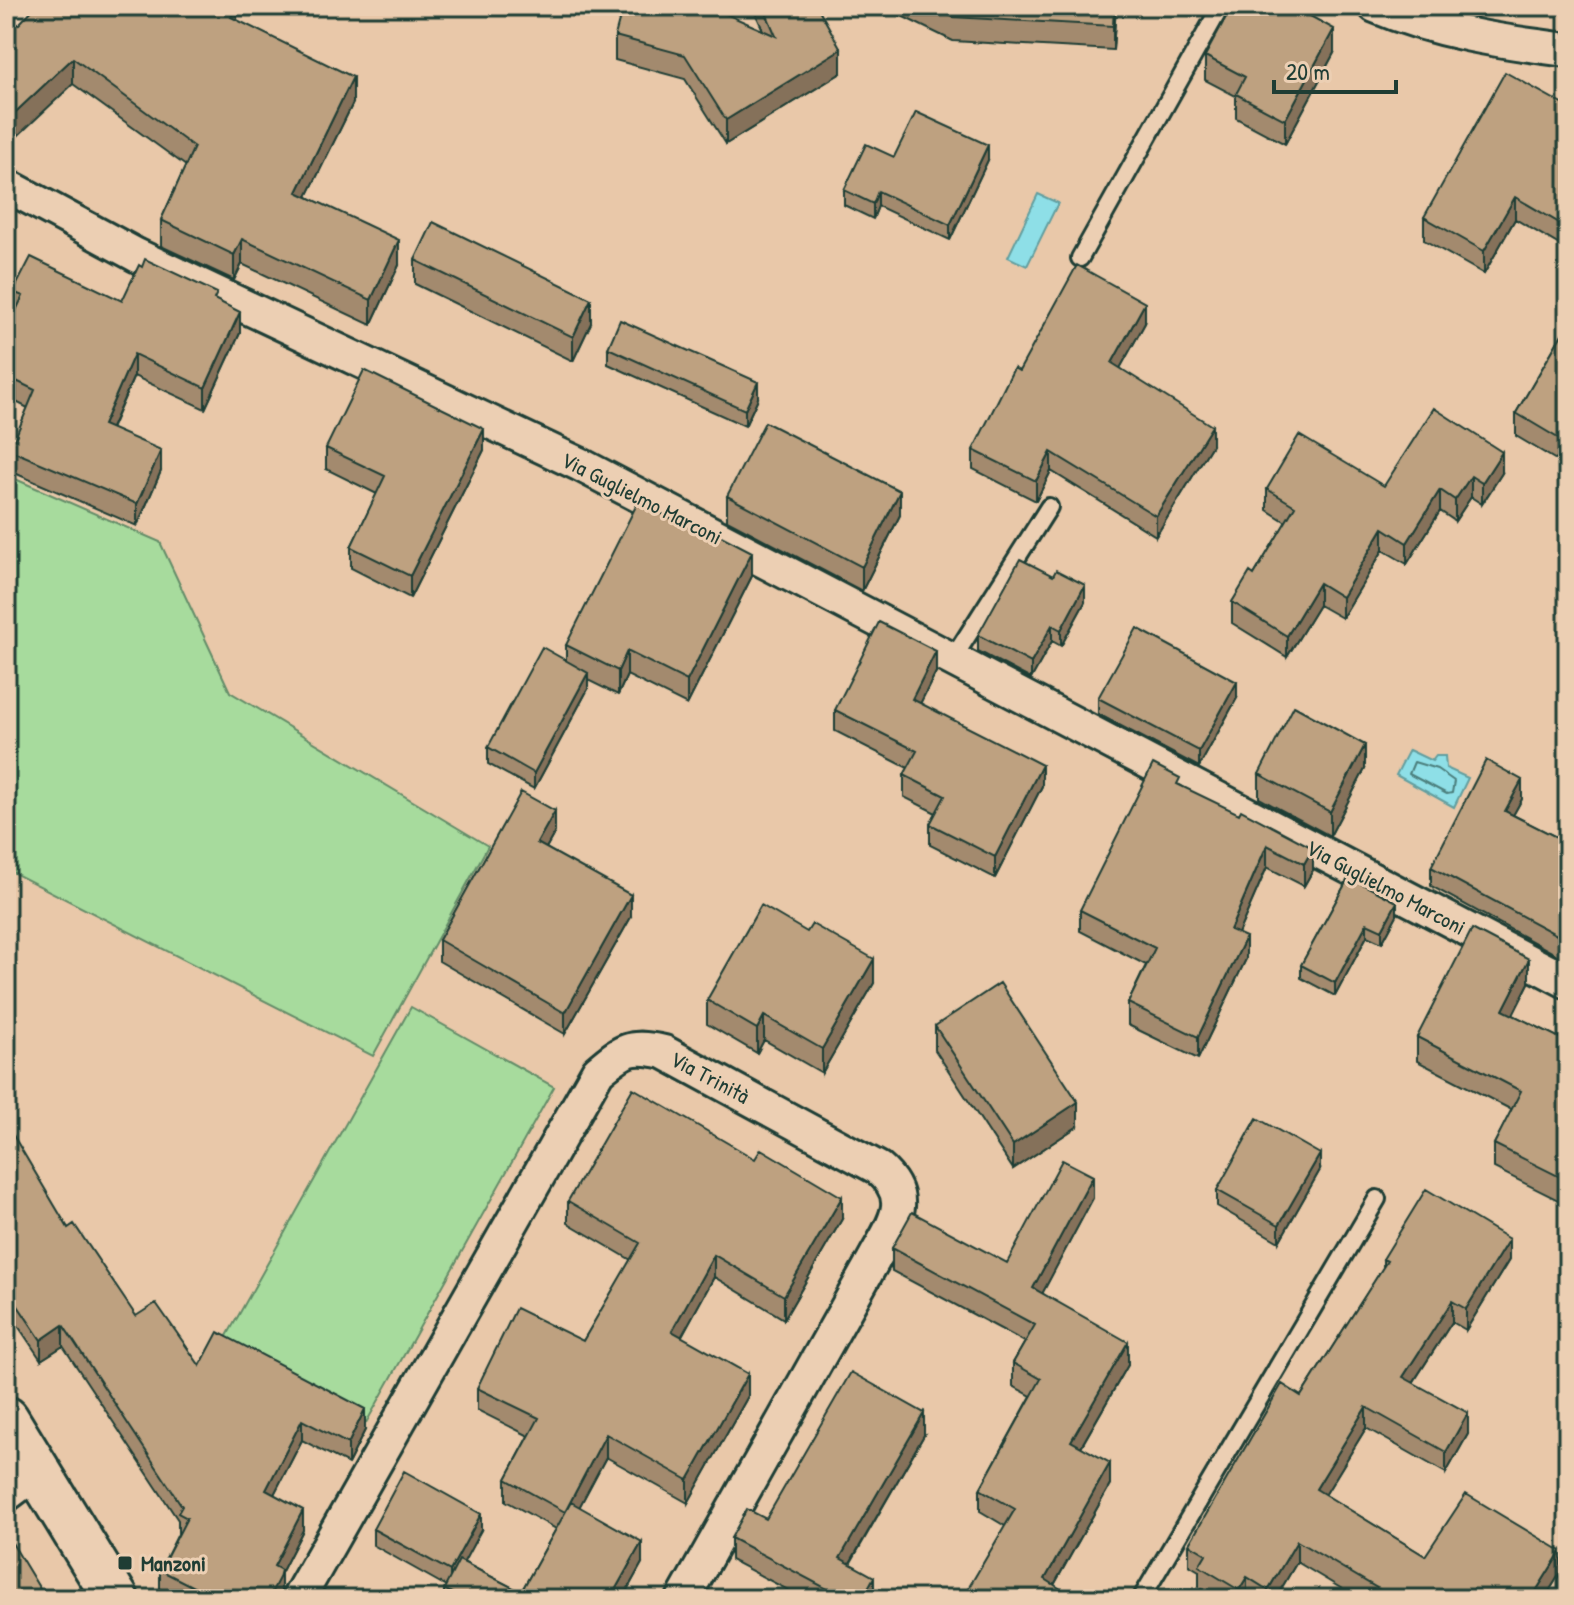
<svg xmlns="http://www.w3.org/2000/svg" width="1574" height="1605" viewBox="0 0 1574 1605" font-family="'Patrick Hand',sans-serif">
	<rect width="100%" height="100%" fill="#e9c8a9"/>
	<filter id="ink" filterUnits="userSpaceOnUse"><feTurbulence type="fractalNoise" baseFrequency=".0125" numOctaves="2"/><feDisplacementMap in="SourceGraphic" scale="16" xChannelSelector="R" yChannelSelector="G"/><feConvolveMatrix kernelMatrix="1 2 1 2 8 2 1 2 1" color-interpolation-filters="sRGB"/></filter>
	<g filter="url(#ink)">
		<!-- green -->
		<path fill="#a7db9d" stroke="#638c68" stroke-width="2" d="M6 475 160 542 230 692 488 846 373 1056 6 869Z
			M411 1007 554 1087 366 1423 223 1343Z"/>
		<!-- water -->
		<path fill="#8edfe7" stroke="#629e9f" stroke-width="2" d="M1038 194 1058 203 1027 266 1008 257Z
			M1409 750 1432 761 1436 756H1445L1446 768 1468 778 1454 807 1396 775Z"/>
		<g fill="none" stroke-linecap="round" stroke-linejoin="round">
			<!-- shore -->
			<path stroke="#4b7e7c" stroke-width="2" d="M1414 762 1437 769 1454 781 1452 793 1447 794 1409 774Z"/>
			<!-- lane casing -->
			<g stroke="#1f3d34" stroke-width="22">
				<path id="lane" d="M1080 258 1221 6
					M952 660 1049 507
					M1141 1599 1377 1199"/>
			</g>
			<!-- street casing -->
			<g stroke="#1f3d34" stroke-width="38">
				<path id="street" d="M1375 6C1436 32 1502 42 1568 50
					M6 36 37 6
					M6 185 136 255 579 464 1568 982
					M6 1495 38 1471
					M298 1599 598 1071C623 1050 630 1044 664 1052L878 1168C916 1200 892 1225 873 1261L683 1599"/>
			</g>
			<!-- secondary casing -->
			<g stroke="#1f3d34" stroke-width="50">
				<path id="secondary" d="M6 1419 116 1599"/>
			</g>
			<!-- lane -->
			<use href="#lane" stroke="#eccfb3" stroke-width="16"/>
			<!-- street -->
			<use href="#street" stroke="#eccfb3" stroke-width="32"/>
			<!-- secondary -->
			<use href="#secondary" stroke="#eccfb3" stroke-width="44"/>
		</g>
		<!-- wall -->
		<path fill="#a38a6e" stroke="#1f3d34" stroke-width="2" d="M752 6H817L841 73 726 144 685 79 615 60V36L763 30Z
			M881 6H1116L1113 50 953 41Z
			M237 20 353 103 307 196 399 265 371 325 242 264 234 280 161 246V220L186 166 73 84 6 27Z
			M1334 53 1285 144 1236 118V96L1205 80V56Z
			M1568 107V250L1515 219 1484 274 1424 240V217Z
			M894 157 988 160 950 240 878 206 873 219 844 205V190Z
			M415 260 591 323 573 361 415 284Z
			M13 292 122 301H217L240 333 205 409 134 376 111 429 161 471 137 526 10 471V450L28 408 6 397V331L14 314Z
			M1145 323 1120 368 1212 445 1156 536 1051 471 1036 501 973 469V450L1019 371Z
			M1568 324V467L1516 436V413Z
			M608 348 758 398 745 426 608 364Z
			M326 448 484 450 410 598 351 568V547L377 494 326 469Z
			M1502 473 1482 504 1471 497 1455 521 1440 511 1407 564 1383 550 1342 618 1319 605 1287 657 1232 623V602L1254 575 1286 522 1267 510V489L1384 486Z
			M727 496 900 515 862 591 727 520Z
			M752 576 687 705 627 675 618 695 588 680V689L534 789 488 764V747L566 660V645Z
			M1053 576 1085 602 1061 646 1052 641 1031 679 978 651V635Z
			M936 672 920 703 1042 786 995 878 930 845V824L936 813 904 797V775L908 768 835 731V710Z
			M1098 698H1237L1199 767 1098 714Z
			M1365 769 1330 836 1259 798V774Z
			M1180 785 1313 870 1304 886 1267 867 1238 933 1246 959 1198 1059 1128 1025V1003L1146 965 1080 931V910Z
			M1522 799 1513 815 1564 841 1568 833V961L1431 886V867Z
			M555 832 546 848 631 917 565 1034 439 961V940Z
			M1349 877 1397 915 1382 943 1367 936 1335 996 1301 978V965Z
			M807 932 874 983 822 1073 764 1040 757 1053 707 1024V1000Z
			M1529 983 1513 1015 1568 1042V1205L1494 1168V1144L1512 1110 1417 1061V1037Z
			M935 1026 1078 1126 1013 1169 935 1050Z
			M6 1132 68 1228 136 1316 200 1366 365 1430 348 1464 302 1440 274 1494 303 1530 281 1573V1591L279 1599H177L160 1590V1570L178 1534V1520L63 1346 41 1360 6 1308Z
			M1320 1170 1279 1242 1217 1206V1190Z
			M1093 1198 1042 1293 1128 1365 1081 1447 1110 1485 1054 1585 1064 1599 1005 1526 980 1511V1489L1031 1396 1013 1386V1363L1025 1342 892 1271V1248L1007 1263Z
			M568 1201 842 1219 784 1319 714 1277 681 1337 748 1396 688 1503 606 1457 579 1507 642 1563 622 1599H444V1589L446 1586 373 1545V1529L481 1530 463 1562 521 1592 556 1529 506 1501V1479L529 1436 477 1410V1388L583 1341 631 1260 568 1223Z
			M1383 1259 1509 1260 1466 1330 1452 1322 1413 1383 1468 1434 1446 1473 1366 1428 1325 1495 1425 1556 1561 1572 1544 1599H1359L1297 1562 1275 1599H1219L1199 1587V1571L1189 1565V1544L1301 1396 1383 1268Z
			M924 1435 850 1564 874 1599H805L731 1560V1538Z
			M1568 1462V1505L1560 1499V1475Z"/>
		<!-- shaded-wall -->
		<path fill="#85715a" stroke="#1f3d34" stroke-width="2" d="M6 6H14L6 13Z
			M237 6V31L231 17Z
			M1114 6H1116L1113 50V26Z
			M1334 29V53L1285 144V120Z
			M841 49V73L726 144V120Z
			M73 58V84L6 147V121Z
			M353 77V103L297 217V192Z
			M988 145V160L950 240V225Z
			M878 191V206L873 219V204Z
			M1515 197V219L1484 274V251Z
			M242 239V264L234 280V255Z
			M399 240V265L371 325V300Z
			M591 299V323L573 361V337Z
			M1145 303V323L1112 383V363Z
			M240 312V333L205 409V388Z
			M134 354V376L103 446V425Z
			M758 382V398L745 426V410Z
			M1212 426V445L1156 536V516Z
			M484 429V450L410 598V576Z
			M161 450V471L137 526V504Z
			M1051 452V471L1036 501V481Z
			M1502 452V473L1482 504V483Z
			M1471 476V497L1455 521V500Z
			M1440 490V511L1407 564V543Z
			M900 491V515L862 591V567Z
			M1383 528V550L1342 618V597Z
			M752 552V576L687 705V681Z
			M1319 583V605L1287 657V636Z
			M1085 585V602L1061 646V630Z
			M1052 625V641L1031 679V663Z
			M627 651V675L618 695V671Z
			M936 651V672L912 720V699Z
			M588 673V689L534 789V773Z
			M1237 682V698L1199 767V751Z
			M1365 745V769L1330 836V812Z
			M1042 765V786L995 878V857Z
			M1522 780V799L1505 830V811Z
			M555 811V832L537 864V843Z
			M1267 845V867L1230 952V930Z
			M1313 848V870L1304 886V864Z
			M631 895V917L565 1034V1013Z
			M1397 902V915L1382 943V930Z
			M1367 923V936L1335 996V983Z
			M1246 937V959L1198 1059V1037Z
			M874 959V983L822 1073V1049Z
			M1529 959V983L1503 1034V1010Z
			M764 1016V1040L757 1053V1029Z
			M1078 1102V1126L1013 1169V1145Z
			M1320 1154V1170L1279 1242V1225Z
			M1093 1176V1198L1033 1311V1288Z
			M842 1197V1219L784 1319V1296Z
			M1509 1239V1260L1466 1330V1309Z
			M714 1255V1277L672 1354V1331Z
			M1452 1301V1322L1403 1398V1377Z
			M63 1325V1346L41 1360V1340Z
			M1128 1342V1365L1071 1464V1441Z
			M748 1374V1396L688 1503V1480Z
			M1366 1407V1428L1316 1510V1489Z
			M365 1409V1430L348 1464V1444Z
			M924 1413V1435L840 1580V1558Z
			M1468 1413V1434L1446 1473V1452Z
			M302 1420V1440L266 1510V1490Z
			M606 1434V1457L565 1534V1512Z
			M1110 1463V1485L1046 1599 1045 1579Z
			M303 1510V1530L281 1573V1591L279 1599H268L274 1566Z
			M481 1514V1530L450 1588V1571Z
			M1297 1541V1562L1275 1599H1268V1590Z
			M642 1542V1563L622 1599H610Z
			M1561 1551V1572L1544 1599H1531Z
			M874 1577V1599H862Z
			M1247 1577V1598L1239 1599V1590Z"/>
		<!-- building -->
		<path fill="#bea180" stroke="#1f3d34" stroke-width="2" d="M36 6H237L231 17 353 77 297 192 399 240 371 300 242 239 234 255 161 220 194 147 73 58 6 121V27L19 24Z
			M623 6H708L776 36 763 6H817L841 49 726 120 685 55 615 36Z
			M930 6H1114L1113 26 953 17Z
			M1232 6H1292L1334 29 1285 120 1236 94 1245 77 1205 56Z
			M1505 72 1568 107V228L1515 197 1484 251 1424 217Z
			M916 112 988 145 950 225 878 191 873 204 844 190 866 144 894 157Z
			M433 222 591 299 573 337 415 260Z
			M31 257 122 301 139 265 142 267 145 259 217 293 214 299 240 312 205 388 134 354 103 425 161 450 137 504 10 450 35 390 6 376V331L23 296 13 292Z
			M1077 265 1145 303 1112 363 1212 426 1156 516 1051 452 1036 481 973 450 1014 368 1019 371Z
			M620 320 758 382 745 410 608 348Z
			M1568 324V444L1516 413Z
			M364 370 484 429 410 576 351 547 385 476 326 448Z
			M1434 408 1502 452 1482 483 1471 476 1455 500 1440 490 1407 543 1383 528 1342 597 1319 583 1287 636 1232 602 1250 572 1254 575 1295 506 1267 489 1299 435 1384 486Z
			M765 422 900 491 862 567 727 496Z
			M638 502 707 536 710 530 752 552 687 681 627 651 618 671 566 645Z
			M1020 559 1053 576 1056 570 1085 585 1061 630 1052 625 1031 663 978 635Z
			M879 622 936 651 912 699 1042 765 995 857 930 824 945 796 904 775 917 751 835 710Z
			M1137 628 1237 682 1199 751 1098 698Z
			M542 647 588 673 534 773 488 747Z
			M1294 706 1365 745 1330 812 1259 774Z
			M1486 760 1522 780 1505 811 1564 841 1568 833V941L1431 867Z
			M1153 764 1180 778 1177 784 1239 814 1241 810 1313 848 1304 864 1267 845 1230 930 1246 937 1198 1037 1128 1003 1155 948 1080 910Z
			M521 792 555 811 537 843 631 895 565 1013 439 940Z
			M1349 877 1397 902 1382 930 1367 923 1335 983 1301 965Z
			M761 905 807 932 812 924 874 959 822 1049 764 1016 757 1029 707 1000Z
			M1472 929 1529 959 1503 1010 1568 1042V1181L1494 1144 1521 1091 1417 1037Z
			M1000 983 1078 1102 1013 1145 935 1026Z
			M633 1088 755 1159 761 1149 842 1197 784 1296 714 1255 672 1331 748 1374 688 1480 606 1434 565 1512 506 1479 539 1418 477 1388 516 1308 583 1341 640 1243 568 1201Z
			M1257 1118 1320 1154 1279 1225 1217 1190Z
			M10 1130 68 1228 74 1224 136 1316 156 1303 200 1366 218 1332 365 1409 348 1444 302 1420 266 1490 303 1510 274 1566 281 1570 279 1578 268 1599H217L160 1570 187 1518 178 1513 182 1506 63 1325 41 1340 6 1288V1132Z
			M1062 1160 1093 1176 1033 1288 1128 1342 1071 1441 1110 1463 1045 1579 1064 1591 1059 1599H962L1015 1509 980 1489 1041 1379 1013 1363 1035 1325 892 1248 912 1212 1007 1263Z
			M1426 1189 1509 1239 1466 1309 1452 1301 1403 1377 1468 1413 1446 1452 1366 1407 1316 1489 1425 1556 1466 1494 1561 1551 1531 1599H1391L1392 1597 1297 1541 1268 1590 1247 1577 1239 1590 1199 1566 1206 1554 1189 1544 1282 1384 1301 1396 1387 1261 1383 1259Z
			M851 1372 924 1413 840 1558 874 1577 862 1599H846L731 1538 747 1509 766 1519Z
			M1568 1462V1481L1560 1475Z
			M404 1471 481 1514 450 1571 373 1529Z
			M571 1502 642 1542 610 1599H463L444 1589 459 1560 521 1592Z
			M6 1533 46 1599H6Z"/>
	</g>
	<!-- markers -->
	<rect fill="#1f3d34" stroke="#eccfb3" stroke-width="3" x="117" y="1555" width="16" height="16" rx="4"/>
	<g text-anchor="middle" stroke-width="6" stroke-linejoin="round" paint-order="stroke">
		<!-- street labels -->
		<g font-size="22" fill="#1f3d34" stroke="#eccfb3">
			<text transform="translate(642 498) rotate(27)" y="8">Via Guglielmo Marconi</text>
			<text transform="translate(1386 887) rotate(28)" y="8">Via Guglielmo Marconi</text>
			<text transform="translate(710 1077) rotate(28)" y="8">Via Trinità</text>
		</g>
		<!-- poi labels -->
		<g font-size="22" font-weight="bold" fill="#1f3d34" stroke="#eccfb3" text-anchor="start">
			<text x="141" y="1571">Manzoni</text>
		</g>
	</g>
	<!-- margin -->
	<rect width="1574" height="1605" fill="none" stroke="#eccfb3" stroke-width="32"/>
	<rect x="16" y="16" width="1542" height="1573" fill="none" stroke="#1f3d34" stroke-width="3" filter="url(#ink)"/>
	<!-- scale -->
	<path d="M1274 80v12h122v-12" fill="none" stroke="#1f3d34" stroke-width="4"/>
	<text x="1286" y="80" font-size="24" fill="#1f3d34" stroke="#eccfb3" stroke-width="6" paint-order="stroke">20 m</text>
</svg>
